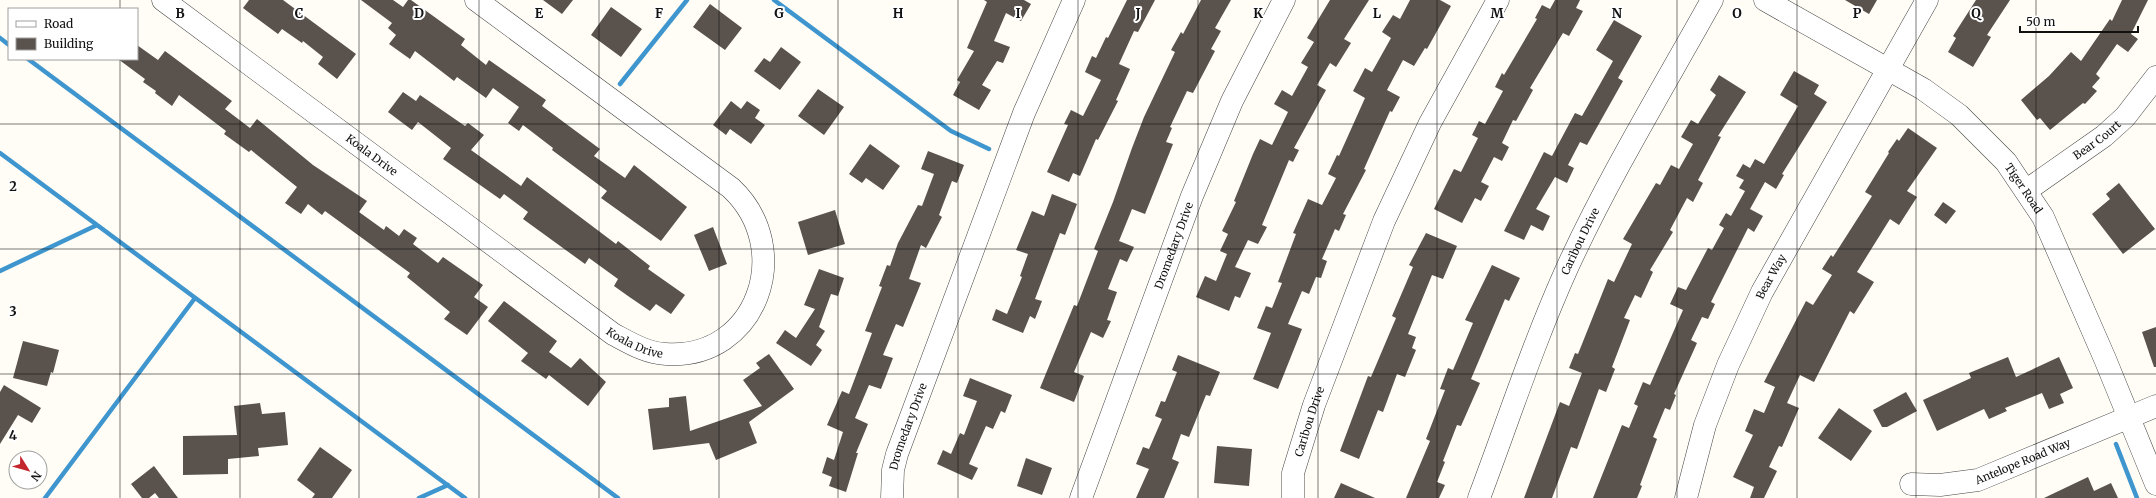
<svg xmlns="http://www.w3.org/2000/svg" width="2156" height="498" viewBox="0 0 2156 498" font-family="Merriweather,serif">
	<rect width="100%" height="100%" fill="#fffdf5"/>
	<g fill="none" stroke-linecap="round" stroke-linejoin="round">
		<!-- stream -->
		<path stroke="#3f96cf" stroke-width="4.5" d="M774 0 951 131 989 149
			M0 38 9 45
			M28 59 618 498
			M620 84 687 0
			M0 153 465 498
			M0 271 97 225
			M2116 444 2137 498
			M45 498 195 298
			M419 498 448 485"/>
	</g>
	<!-- building -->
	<path fill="#5a524d" d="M249 0H283L356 54 337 79 318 64 323 57 303 41 302 43 282 29 278 34 243 8Z
		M361 0H393L403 7 408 0H411L465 39 461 45 486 65 489 60 546 100 542 106 600 149 594 156 625 178 634 165 687 207 661 241 601 198 607 191 552 150 553 148 523 125 519 131 508 123 519 107 493 88 486 98 457 77 454 81 415 51 410 59 389 44 396 35 388 28 392 23Z
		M543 0H573L562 14Z
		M984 0H1024L1031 4 1021 21 1006 13 994 41 1010 47 1003 63 997 61 982 85 991 90 979 110 953 95 960 82 957 80 974 51 967 48 987 2Z
		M1127 0H1155L1138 32 1134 31 1119 64 1130 69 1116 100 1118 101 1098 140 1096 139 1080 176 1073 173 1069 182 1047 172 1068 125 1064 124 1071 110 1083 116 1101 80 1085 72 1092 56 1096 58 1106 37 1108 38Z
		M1201 0H1231L1215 28 1221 31 1211 49 1215 51 1193 93 1187 91 1170 127 1172 128 1166 142 1173 144 1145 214 1132 209 1119 241 1134 247 1127 262 1120 259 1108 289 1117 292 1107 320 1111 321 1103 338 1091 332 1074 372 1084 376 1074 402 1040 388 1074 305 1077 306 1098 251 1094 249 1113 202 1132 148 1144 117 1175 52 1171 50 1181 32 1183 34Z
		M1330 0H1369L1344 39 1351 43 1336 67 1330 63 1317 85 1326 90 1294 148 1299 150 1293 162 1289 160 1262 225 1267 227 1258 244 1248 240 1235 267 1251 273 1240 298 1235 296 1229 311 1196 297 1205 276 1216 281 1227 254 1220 251 1228 234 1222 231 1236 202 1234 201 1253 154 1260 139 1272 145 1288 112 1274 104 1282 90 1292 96 1308 67 1301 63 1314 42 1307 38Z
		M1410 0H1440L1451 6 1427 49 1425 48 1414 66 1403 60 1387 90 1400 97 1392 112 1390 111 1364 169 1366 170 1343 214 1346 215 1339 231 1335 229 1322 259 1327 261 1321 278 1316 277 1309 294 1302 291 1288 324 1302 329 1278 389 1253 379 1271 333 1257 328 1266 306 1272 308 1282 283 1278 282 1296 234 1293 233 1308 199 1322 205 1336 178 1328 174 1337 155 1339 156 1365 98 1353 91 1365 68 1372 72 1391 38 1382 32 1393 15 1400 19Z
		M1555 0H1580L1576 8 1583 11 1569 36 1563 33 1530 88 1533 90 1516 121 1513 120 1502 143 1509 147 1502 161 1494 157 1481 182 1489 186 1481 201 1475 198 1462 223 1434 209 1454 169 1461 172 1478 138 1472 135 1479 121 1485 124 1503 91 1495 87 1502 73 1504 75 1537 19 1535 18 1542 5 1550 9Z
		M1845 0H1877L1869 14Z
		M1976 0H2010L1987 35 1991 37 1973 67 1948 52 1956 38 1953 36Z
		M2122 0H2148L2131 34 2138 39 2128 52 2117 44 2096 74 2100 78 2092 87 2097 91 2085 104 2083 103 2050 130 2040 118 2037 120 2021 100 2049 76 2071 52 2081 61 2110 19 2112 21Z
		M710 4 742 28 725 50 693 27Z
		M611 7 642 29 621 57 591 35Z
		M1614 20 1642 36 1618 78 1623 81 1587 145 1580 142 1568 165 1574 168 1567 183 1555 177 1536 209 1550 216 1543 231 1531 225 1524 240 1504 231 1544 152 1552 156 1575 113 1582 116 1613 61 1596 50Z
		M137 45 158 60 165 51 232 101 225 109 250 128 257 119 313 165 367 201 359 212 384 230 386 226 399 236 404 229 417 238 413 244 438 263 443 257 483 285 474 297 488 307 467 335 444 319 450 312 407 277 410 273 325 211 322 215 308 204 301 214 285 203 297 187 251 150 249 152 224 134 226 131 179 95 172 106 155 93 156 91 143 82 145 79 118 59H137Z
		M781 47 801 62 780 90 754 71 764 58 770 62Z
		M1794 71 1819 85 1814 94 1827 102 1782 174 1784 175 1776 189 1765 182 1750 209 1763 216 1754 232 1748 228 1711 302 1715 304 1708 319 1702 317 1691 340 1697 343 1674 394 1676 395 1670 410 1665 408 1653 437 1657 439 1640 485 1642 486 1637 498H1593L1622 425 1629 428 1638 406 1634 404 1643 382 1650 385 1683 310 1670 304 1678 287 1686 290 1708 248 1712 250 1724 228 1719 225 1726 213 1731 216 1745 191 1739 188 1744 180 1736 176 1743 164 1750 168 1755 159 1764 164 1798 106 1780 95Z
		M1719 75 1746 92 1718 136 1721 137 1698 180 1703 183 1693 202 1687 198 1670 230 1673 232 1650 270 1653 272 1641 298 1635 295 1624 318 1630 320 1612 367 1615 369 1606 392 1599 389 1577 449 1571 447 1552 498H1524L1560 402 1569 406 1582 373 1569 368 1575 353 1578 354 1608 279 1614 282 1632 244 1623 239 1656 183 1660 185 1671 165 1679 169 1693 144 1681 137 1691 120 1698 124 1716 95 1710 90Z
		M818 89 844 107 824 135 798 116Z
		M403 92 416 101 420 95 465 126 468 123 484 135 471 150 521 186 527 177 616 244 618 241 650 266 648 269 685 295 671 314 656 304 650 311 628 296 614 286 618 279 589 258 585 264 523 219 528 212 504 194 500 199 443 159 451 148 418 122 412 130 388 112Z
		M731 101 741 109 747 101 760 110 755 118 765 125 751 144 730 129 726 135 713 125Z
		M1908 128 1937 148 1907 191 1917 197 1899 225 1890 219 1857 272 1874 282 1854 314 1850 311 1814 382 1800 375 1787 403 1799 408 1782 447 1779 446 1769 467 1777 471 1764 498H1750L1754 487 1733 477 1753 435 1745 431 1754 409 1764 413 1775 387 1764 382 1806 301 1813 305 1832 275 1822 269 1831 255 1833 257 1872 196 1865 192 1889 153 1888 152 1897 139 1899 141Z
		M870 144 900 166 883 190 866 178 862 183 849 174Z
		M928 151 964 165 957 183 952 181 939 215 942 217 926 248 921 245 909 279 921 283 903 327 896 324 883 355 893 358 881 389 869 385 855 418 868 424 856 453H858L846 492 829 486 832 477 822 473 827 457 834 460 843 432 827 425 842 391 849 394 872 333 865 331 882 287 879 286 887 265 890 266 898 243 918 205 922 206 934 174 921 169Z
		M2119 183 2155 229 2123 254 2092 214 2110 199 2106 194Z
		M1052 194 1077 204 1065 235 1060 233 1035 299 1042 301 1035 319 1030 316 1023 333 992 320 996 309 1007 314 1022 277 1020 276 1028 254 1016 250 1032 211 1044 216Z
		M1943 202 1956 211 1946 224 1934 215Z
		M835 210 845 244 808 255 798 222Z
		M713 227 727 264 709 271 694 235Z
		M1426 233 1457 246 1443 279 1432 275 1408 334 1416 337 1412 348 1416 350 1405 377 1397 374 1383 412 1378 410 1359 459 1340 451 1368 376 1371 377 1396 318 1392 316 1413 267 1409 265Z
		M1492 265 1520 278 1509 301 1505 299 1471 379 1480 383 1461 426 1457 425 1443 461 1445 462 1437 482 1445 485 1439 498H1406L1430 441 1426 439 1445 390 1440 389 1448 368 1453 370 1473 323 1465 320Z
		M819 269 844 278 838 296 831 294 819 327 825 331 816 345 822 350 811 366 776 343 785 330 796 338 815 309 804 305Z
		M504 301 557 341 549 352 571 368 580 358 606 382 588 406 549 375 546 379 521 361 528 353 488 321Z
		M2156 327V367H2154L2142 332Z
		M23 341 59 350 53 373 51 372 47 386 13 378Z
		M769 354 794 389 749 422 757 443 716 460 709 443 653 450 648 409 669 407V398L686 396 690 431 762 406 743 380 760 368 756 363Z
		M1178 355 1220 372 1210 396 1206 395 1189 437 1181 434 1172 459 1179 462 1164 498H1136L1149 469 1136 464 1143 447 1149 449 1162 419 1155 416 1161 401 1165 402 1177 372 1172 370Z
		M2008 357 2016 377 2059 357 2073 388 2060 394 2064 403 2049 409 2042 393 2005 408 2007 411 1989 419 1984 409 1937 431 1923 400 1971 378 1969 373Z
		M970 378 1012 395 1005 413 1001 411 993 429 986 426 969 464 978 468 972 480 937 464 943 450 951 454 960 433 964 435 977 401 963 396Z
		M4 385 41 408 32 423 18 415 0 444V392Z
		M1906 392 1917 411 1887 427H1882L1873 410Z
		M260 403 262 414 285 412 288 445 258 448 259 456 228 459V474L183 475V436L237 435 234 406Z
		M1839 408 1872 431 1851 461 1818 438Z
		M1217 446 1252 449 1249 486 1214 483Z
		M320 447 352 470 332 498H312L315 494 297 480Z
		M1026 458 1052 468 1042 495 1017 486Z
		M154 466 178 498H159L155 493 149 498H142L131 484Z
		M2088 477 2094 491 2111 483 2118 498H2044Z
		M1341 483 1375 498H1334Z"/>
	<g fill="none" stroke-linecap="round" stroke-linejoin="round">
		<!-- minor casing -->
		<g stroke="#444" stroke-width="23">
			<g id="minor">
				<path id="s1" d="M163 0 613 334C630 343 646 353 666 354 757 360 796 249 731 188L476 0"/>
				<path id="s2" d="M1765 0 1923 89 1959 115 2006 162 2043 217 2105 359 2156 484"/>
				<path id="s3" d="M2027 190 2104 136 2125 117 2156 77"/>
				<path id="s4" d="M1911 484 1940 485 1978 480 2156 406"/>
				<path id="s5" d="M892 498 893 470 897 454 1024 113 1074 0"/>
				<path id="s6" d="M1081 498 1192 196 1232 101 1284 0"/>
				<path id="s7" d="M1293 498V473L1314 405 1384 221 1430 123 1498 0"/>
				<path id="s8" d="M1479 498C1508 421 1534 341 1568 266 1610 175 1663 88 1712 0"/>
				<path id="s9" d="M1686 498 1705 425 1728 365 1762 292 1927 0"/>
			</g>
		</g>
		<!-- minor -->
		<use href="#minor" stroke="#fff" stroke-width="22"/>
	</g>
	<!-- grid -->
	<path fill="none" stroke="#111" stroke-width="1" stroke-opacity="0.55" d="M120 0V9M240 0V498M359 0V498M479 0V498M599 0V498M719 0V498M838 0V498M958 0V498M1078 0V498M1198 0V498M1318 0V498M1437 0V498M1557 0V498M1677 0V498M1797 0V498M1916 0V498M2036 0V498M120 59V498M0 124H2156M0 249H2156M0 374H2156"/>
	<g text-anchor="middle" stroke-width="4" stroke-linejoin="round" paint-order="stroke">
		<!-- street labels -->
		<g font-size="11" fill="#111" stroke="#fff">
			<text dy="4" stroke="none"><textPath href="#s3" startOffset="86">Bear Court</textPath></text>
			<text dy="4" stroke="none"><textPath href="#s1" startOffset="260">Koala Drive</textPath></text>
			<text dy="4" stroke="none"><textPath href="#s2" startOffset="324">Tiger Road</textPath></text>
			<text dy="4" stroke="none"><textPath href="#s8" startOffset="276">Caribou Drive</textPath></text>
			<text dy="4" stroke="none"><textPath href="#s6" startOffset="269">Dromedary Drive</textPath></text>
			<text dy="4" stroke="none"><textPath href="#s9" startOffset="238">Bear Way</textPath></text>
			<text dy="4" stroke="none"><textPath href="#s1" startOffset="584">Koala Drive</textPath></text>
			<text dy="4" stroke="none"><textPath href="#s7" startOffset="79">Caribou Drive</textPath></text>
			<text dy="4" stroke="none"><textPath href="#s5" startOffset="74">Dromedary Drive</textPath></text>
			<text dy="4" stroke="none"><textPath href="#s4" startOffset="116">Antelope Road Way</textPath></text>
		</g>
	</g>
	<g font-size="13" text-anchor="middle" font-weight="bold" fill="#111" stroke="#fff" stroke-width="4" stroke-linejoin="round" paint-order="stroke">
		<text x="180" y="18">B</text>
		<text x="299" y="18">C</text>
		<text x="419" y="18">D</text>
		<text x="539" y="18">E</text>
		<text x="659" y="18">F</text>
		<text x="779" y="18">G</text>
		<text x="898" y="18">H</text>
		<text x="1018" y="18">I</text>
		<text x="1138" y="18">J</text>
		<text x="1258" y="18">K</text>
		<text x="1377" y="18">L</text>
		<text x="1497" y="18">M</text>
		<text x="1617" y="18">N</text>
		<text x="1737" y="18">O</text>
		<text x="1857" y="18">P</text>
		<text x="1976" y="18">Q</text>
		<text x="13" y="191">2</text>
		<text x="13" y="316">3</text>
		<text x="13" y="440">4</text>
	</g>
	<!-- legend -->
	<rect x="8" y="8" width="130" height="52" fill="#ffffff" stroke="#a0a0a0"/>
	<rect x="16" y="21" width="20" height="6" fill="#ffffff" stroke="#a0a0a0"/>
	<text x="44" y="28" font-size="12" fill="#111111">Road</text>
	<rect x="16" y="38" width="20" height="12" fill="#5a524d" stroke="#a0a0a0"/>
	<text x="44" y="48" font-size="12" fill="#111111">Building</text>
	<!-- north arrow -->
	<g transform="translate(28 470) rotate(127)"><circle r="19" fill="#ffffff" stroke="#a0a0a0"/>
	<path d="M0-3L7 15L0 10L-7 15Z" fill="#c4262e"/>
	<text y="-6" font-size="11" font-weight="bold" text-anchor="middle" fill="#111111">N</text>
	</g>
	<!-- scale -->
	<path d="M2020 26v6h118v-6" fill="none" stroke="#111111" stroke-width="2"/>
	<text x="2026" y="26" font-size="12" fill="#111111" stroke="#ffffff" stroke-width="3" paint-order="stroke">50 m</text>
</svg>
